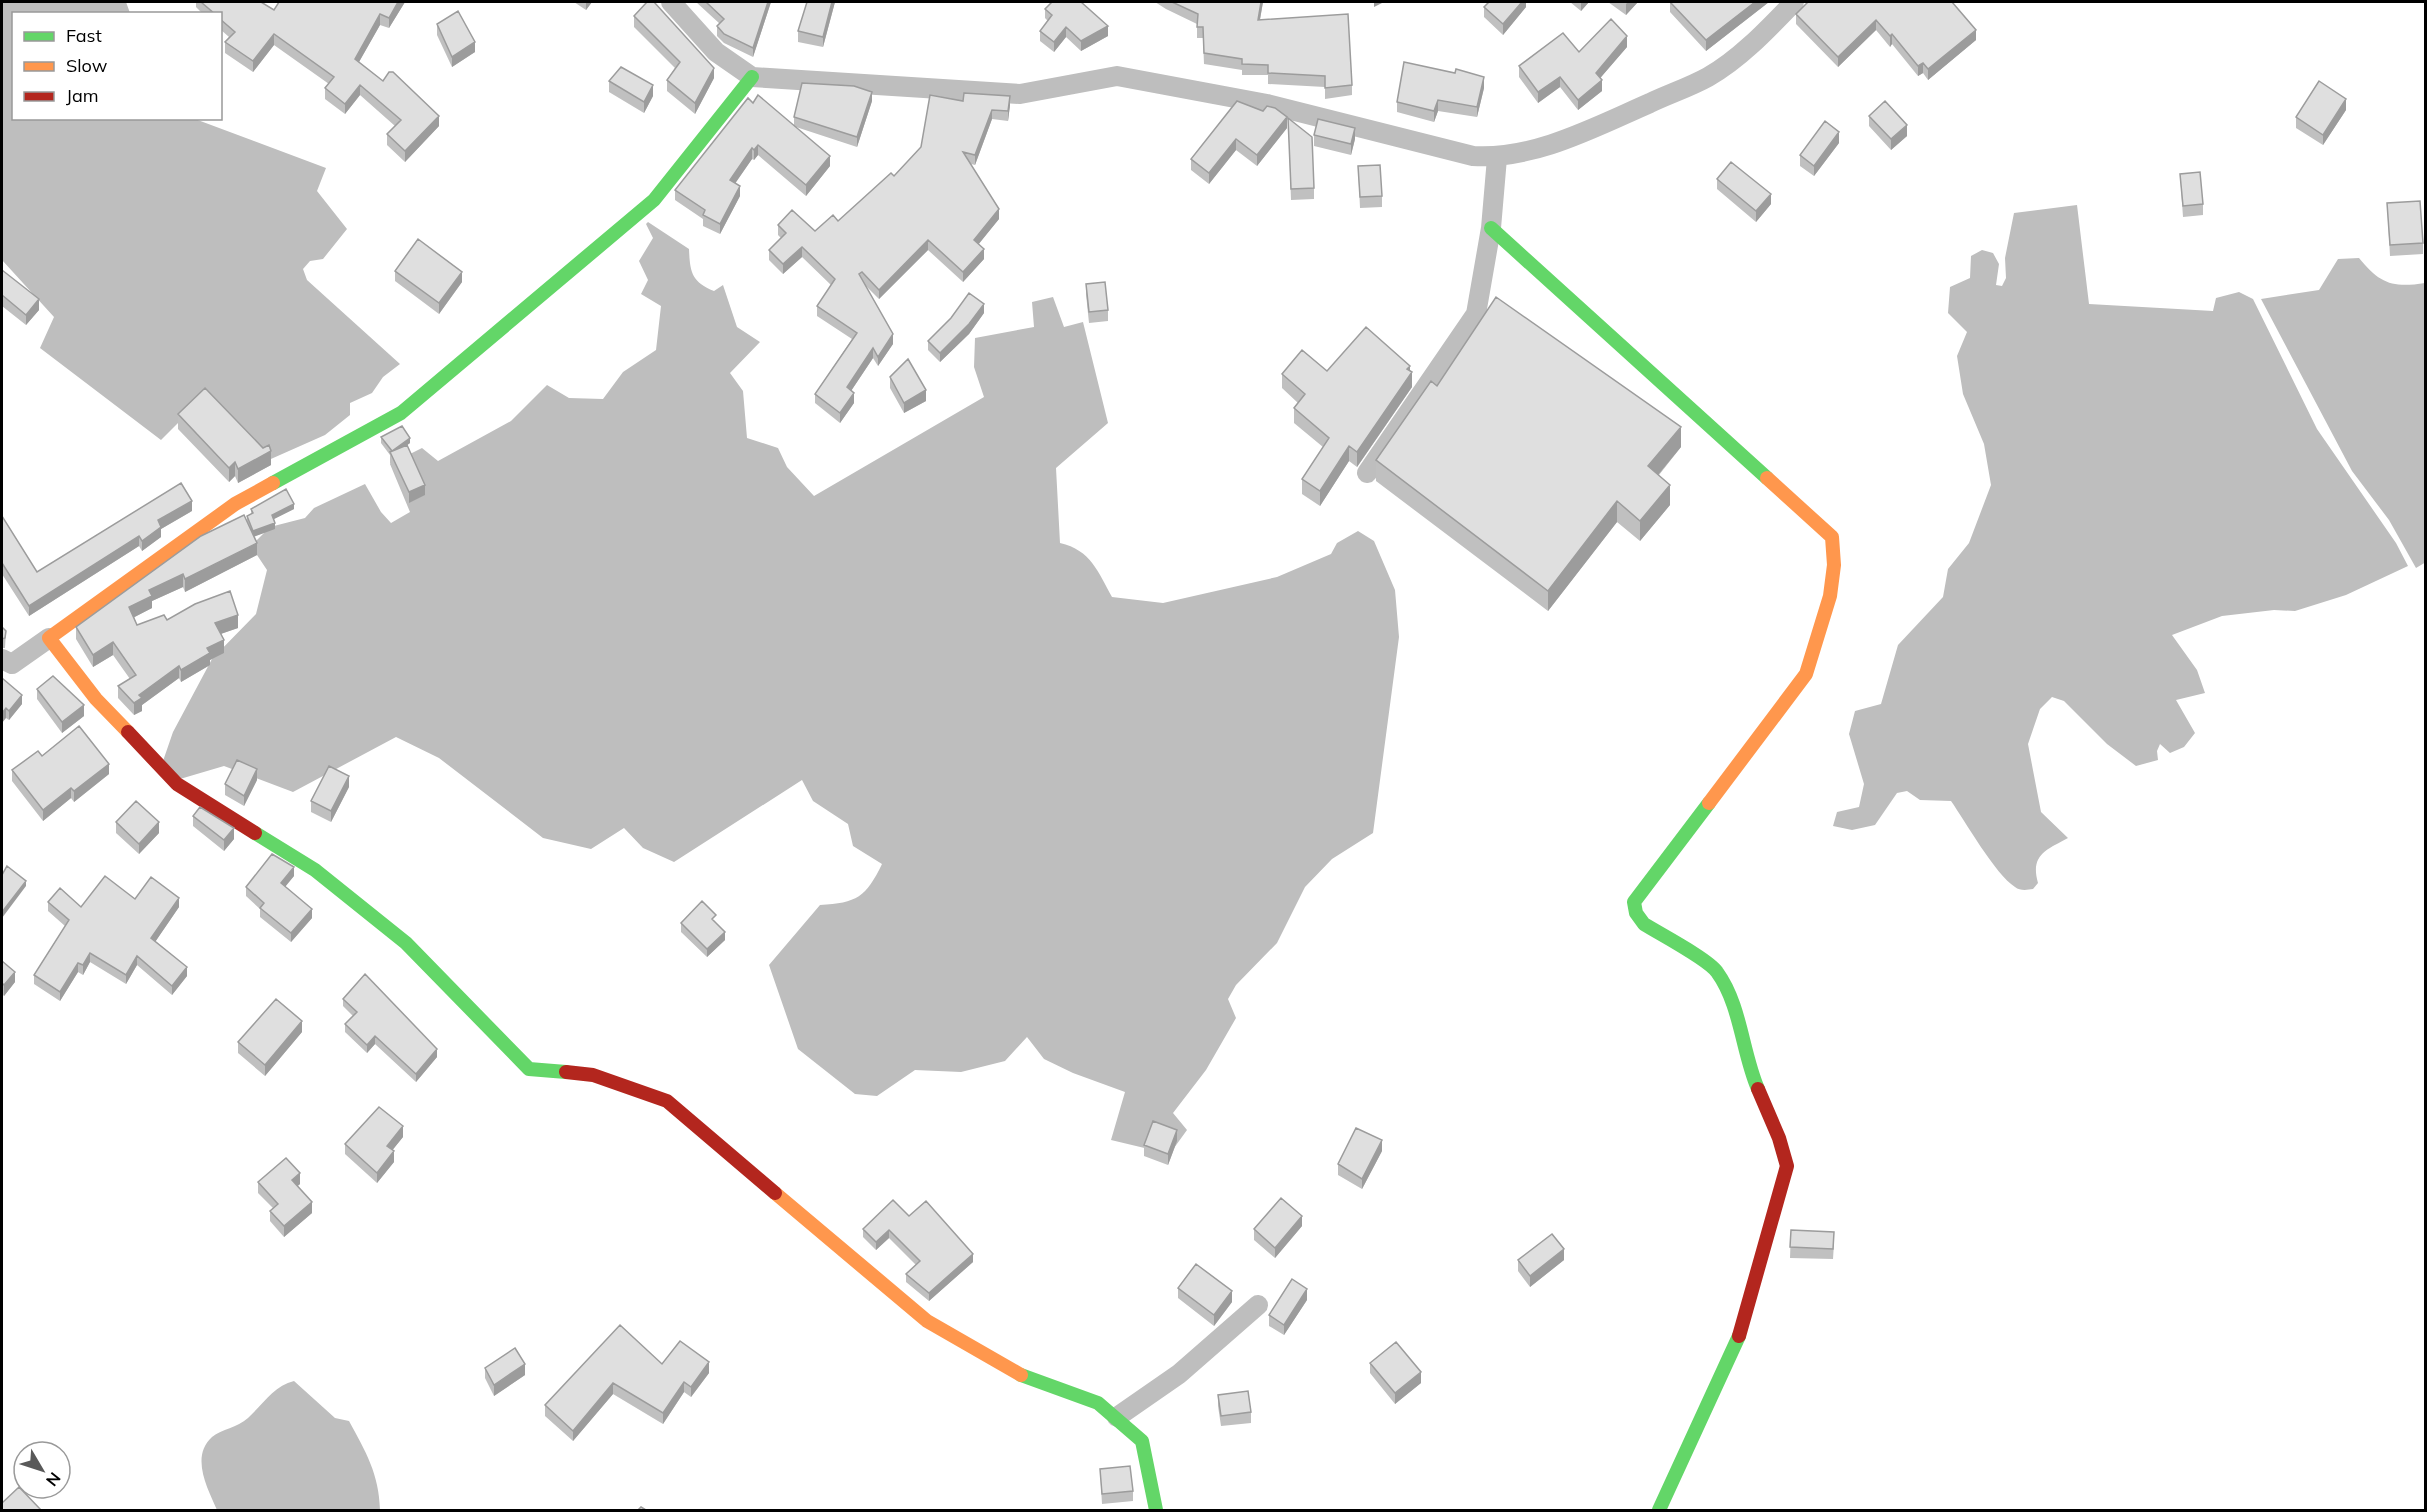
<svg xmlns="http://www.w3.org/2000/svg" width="2427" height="1512" viewBox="0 0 2427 1512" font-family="Mulish,sans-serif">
	<rect width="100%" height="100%" fill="#fff"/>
	<!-- water -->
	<path fill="#bebebe" d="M2 2H126L130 13 14 14V118L195 119 326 168 317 191 347 229 323 259 310 261 303 269 307 280 400 364 383 377 372 393 350 403V415L325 435 235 475 187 414 161 440 40 348 54 317 2 260Z
		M2077 205 2089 304 2213 311 2216 298 2239 292 2253 299 2317 429 2396 543 2408 566 2346 595 2295 611 2274 610 2222 616 2172 635 2197 670 2205 693 2176 700 2195 733 2184 747 2170 753 2160 744 2157 751 2158 760 2136 766 2107 744 2064 701 2052 697 2040 709 2028 744 2041 812 2068 838C2046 850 2030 855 2038 883L2033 889C2027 890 2020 891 2015 887 1995 874 1965 821 1951 801L1920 800 1907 791 1897 793 1875 825 1852 830 1833 826 1837 812 1859 807 1864 784 1849 734 1855 711 1881 704 1898 645 1943 597 1948 569 1969 543 1991 485 1984 444 1963 394 1957 356 1967 332 1948 313 1950 287 1970 278 1971 256 1982 250 1993 253 1999 264 1996 285 2002 286 2006 278 2005 258 2014 213Z
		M648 222 689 249C690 271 691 282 714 291L723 285 737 327 760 342 730 373 743 391 747 438 778 448 787 467 814 496 984 397 974 367 975 338 1034 327 1032 302 1053 297 1064 327 1083 322 1108 423 1056 468 1060 543C1091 550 1098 572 1112 597L1163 603 1277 577 1331 554 1337 543 1358 531 1374 541 1395 590 1399 637 1373 833 1332 859 1305 887 1277 943 1236 985 1228 999 1236 1018 1206 1070 1173 1113 1187 1130 1174 1148 1157 1151 1111 1140 1125 1092 1073 1073 1044 1059 1027 1037 1005 1061 961 1072 915 1070 877 1096 855 1094 798 1049 769 965 820 905C857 903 866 897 882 864L853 846 848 824 813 801 802 780 674 862 643 848 624 828 591 849 543 838 439 758 396 737 293 792 224 766 180 779 163 761 173 732 212 659 256 614 267 570 251 546 270 527 305 518 314 508 365 484 381 512 391 523 410 512 390 464 422 448 438 461 511 421 547 385 569 398 603 399 623 372 656 350 661 306 641 294 648 280 639 261 653 238 646 224Z
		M2359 258C2380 284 2393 288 2425 283L2426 562 2416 568 2389 520 2352 471 2261 299 2319 290 2338 259Z
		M294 1381 335 1418 349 1421C366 1452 379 1474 380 1510H217C208 1489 190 1457 212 1437 222 1429 237 1428 248 1418 263 1404 274 1386 294 1381Z"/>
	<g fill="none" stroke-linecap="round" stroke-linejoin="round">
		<!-- street -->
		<path stroke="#bebebe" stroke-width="20" d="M671 2 716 52 752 77 1020 94 1117 76 1267 104 1473 156C1534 160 1595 127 1650 103 1669 94 1690 87 1708 77 1740 59 1769 28 1794 2
			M1367 473 1476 314 1491 228 1497 158
			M2 659 12 664 49 638
			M1117 1417 1179 1374 1258 1305"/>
		<!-- fast -->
		<path stroke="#63d668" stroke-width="14" d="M1491 228 1767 478
			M273 483 401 413 654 200 752 77
			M1709 803 1634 902 1636 913 1644 924C1660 934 1708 959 1717 972 1741 1005 1742 1052 1758 1089
			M255 833 315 870 406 943 529 1069 566 1072
			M1021 1375 1098 1403 1142 1441 1156 1510
			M1659 1510 1739 1336"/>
		<!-- slow -->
		<path stroke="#ff974d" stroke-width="14" d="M128 732 96 699 49 638 235 504 273 483
			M1709 803 1806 674 1830 596 1834 565 1832 537 1767 478
			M775 1193 927 1321 1021 1375"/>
		<!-- jam -->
		<path stroke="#b3261e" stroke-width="14" d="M128 732 177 784 255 833
			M566 1072 593 1075 667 1101 775 1193
			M1739 1336 1787 1166 1779 1138 1758 1089"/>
	</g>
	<!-- wall -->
	<path fill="#c0c0c0" d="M196 2H261L274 10 405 2 389 28 380 25 359 62 439 126 405 162 387 145V134L395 126 360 95 345 114 325 99V88L329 84 274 45 253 72 225 53V42L229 37 220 29V14H203L196 7Z
		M574 2H592L586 10Z
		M696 2H771L753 57 724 43 717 36V26L720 24Z
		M835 2 823 47 798 42V31Z
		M1155 2H1263L1260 20 1352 85V95L1325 99V87L1268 84V75H1242V70L1204 64 1203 38H1197V24L1166 9Z
		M1526 2V7L1503 35 1484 17V7Z
		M1570 2H1589L1581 11Z
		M1608 2H1638L1626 15Z
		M1670 2H1769L1706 51 1670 12Z
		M1808 2 1976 40 1928 80 1923 73 1918 76 1892 44 1890 47 1876 30 1838 67 1796 24V14Z
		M1045 9 1108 36 1081 51 1066 37 1054 52 1040 41V31L1048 21 1045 18Z
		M634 16 714 78 695 114 667 91V80L675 68 634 27Z
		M437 24 475 52 452 67 437 35Z
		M1627 47 1600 78 1602 91 1578 110 1560 87 1538 103 1519 77V66L1579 52Z
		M1455 73 1484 88 1477 117 1438 111 1434 122 1397 112V102Z
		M609 81 653 96 644 113 609 92Z
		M872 101 857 147 796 127 830 166 806 196 758 155 754 160 752 159 735 183 740 196 720 234 703 226V219L675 200V190L753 103 794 125V117Z
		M963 101 1010 105 1008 121 992 119 975 165 971 164 999 219 978 244 984 259 963 282 928 250 879 299 866 286 893 344 878 366 873 358 851 391 854 403 840 423 815 403V394L852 339 817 316V306L831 285 802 257 783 274 769 260V250L781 238 778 235V225L815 231 838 221 894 176Z
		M2346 110 2323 145 2296 128V117Z
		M1263 111 1287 128 1257 166 1236 150 1209 184 1191 170V159Z
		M1869 116 1907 136 1891 150 1869 126Z
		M1288 118 1314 188V199L1291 200Z
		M1314 135 1355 139 1351 155 1314 146Z
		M1839 143 1814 176 1800 166V155Z
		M1358 166 1382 196V207L1360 208Z
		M2180 174 2203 204V215L2183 217Z
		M1717 179 1771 204 1756 222 1717 189Z
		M2387 203 2423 243V254L2390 256Z
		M2 270 39 310 26 325 2 306Z
		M395 271 462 282 439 314 395 281Z
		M1086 284 1108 310V321L1089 323 1086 294Z
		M984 313 969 334 940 362 928 350V341L951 318Z
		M1327 371H1410L1412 387 1357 467 1349 461 1320 506 1302 494V479L1323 447 1294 423V408L1298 403 1282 388V374Z
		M890 377 926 401 904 413 890 388Z
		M1437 386 1681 447 1659 475 1670 505 1640 541 1617 522 1548 611 1376 481V460Z
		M178 414 271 465 238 483 235 476 229 482 178 429Z
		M381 437 410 443 407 445 425 495 409 503 390 463V455L381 443Z
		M251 509H294L274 519 275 529 254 536 257 555 185 592 183 587 152 601V608L134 617 137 625 167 620 238 628 220 634 224 653 210 660V665L181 682 179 678 142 705V711L134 715 118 698V686L130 679 113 655 93 667 76 639V627L249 526 247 521V516L251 514Z
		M192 511 161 529V537L142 551 139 546 29 616 2 574V516L37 572Z
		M2 627 6 631 5 648H2Z
		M2 678 22 704 9 720 6 718Z
		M37 689 84 716 62 733 37 699Z
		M12 770 109 774 74 802 71 798 43 821 12 781Z
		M257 780 244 806 225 795V784Z
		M349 787 331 822 311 812V801Z
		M193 816 234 839 224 851 193 826Z
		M116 822 159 833 139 854 116 833Z
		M294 876 285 886 312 918 291 942 260 917V909L246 896V887Z
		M135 899 179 907 155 942 187 976 172 995 137 965 126 984 90 962 83 975 78 972 60 1001 34 984V975L65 926 48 911V902L81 907Z
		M681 923H716L725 940 707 957 681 932Z
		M2 961 15 982 4 996 2 994Z
		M343 999 437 1057 416 1082 375 1044 367 1053 345 1032V1024L353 1016 343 1006Z
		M302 1032 265 1076 238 1053V1042Z
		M403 1137 392 1150 394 1162 377 1183 345 1154V1144Z
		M1177 1141 1168 1165 1144 1156V1145Z
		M1382 1151 1362 1189 1338 1175V1164Z
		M258 1182 300 1184 297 1186 312 1213 284 1237 270 1221V1211L273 1208 258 1193Z
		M909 1216 973 1262 929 1301 906 1282V1274L916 1265 889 1238 876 1250 863 1237V1229Z
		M1302 1226 1275 1258 1254 1240V1229Z
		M1791 1230 1834 1243 1833 1259 1790 1258Z
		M1518 1260H1564L1530 1287 1518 1271Z
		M1178 1288 1232 1302 1214 1326 1178 1298Z
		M1307 1300 1284 1335 1269 1326V1315Z
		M1370 1363 1421 1383 1395 1404 1370 1373Z
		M662 1364 709 1373 691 1397 684 1392 663 1424 613 1394 573 1441 545 1416V1405Z
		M485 1368 525 1375 494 1396 485 1378Z
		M1218 1395 1251 1412V1423L1221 1426 1218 1406Z
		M1100 1469 1133 1491V1501L1102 1504Z"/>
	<!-- shaded-wall -->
	<path fill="#9c9c9c" d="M398 2H405L389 28V18Z
		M586 2H592L586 10Z
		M768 2H771L753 57V48Z
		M832 2H835L823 47V37Z
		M1261 2H1263L1258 30V20Z
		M1374 2H1384L1374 7Z
		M1522 2H1526V7L1503 35V24Z
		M1581 2H1589L1581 11Z
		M1628 2H1638L1626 15V4Z
		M1755 2H1769L1706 51V40Z
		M380 14V25L355 69V59Z
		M1876 20V30L1838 67V57Z
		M1108 26V36L1081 51V41Z
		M1066 27V37L1054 52V42Z
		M1976 30V40L1928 80V69Z
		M274 34V45L253 72V61Z
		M1892 34V44L1890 47V36Z
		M1627 36V47L1596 83V73Z
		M475 42V52L452 67V57Z
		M1923 63V73L1918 76V66Z
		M714 68V78L695 114V103Z
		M1484 77V88L1477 117V107Z
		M1560 77V87L1538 103V92Z
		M1602 80V91L1578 110V100Z
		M360 85V95L345 114V104Z
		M653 85V96L644 113V102Z
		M872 92V101L857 147V137Z
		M1010 96V105L1008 121V111Z
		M2346 99V110L2323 145V135Z
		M1438 100V111L1434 122V111Z
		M992 110V119L975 165V155Z
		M439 116V126L405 162V151Z
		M1287 117V128L1257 166V155Z
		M1907 125V136L1891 150V139Z
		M1355 128V139L1351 155V144Z
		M1839 132V143L1814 176V166Z
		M1236 139V150L1209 184V173Z
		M758 145V155L754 160V150Z
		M752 148V159L730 191V180Z
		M830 156V166L806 196V185Z
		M740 186V196L720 234V224Z
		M1771 194V204L1756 222V211Z
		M999 209V219L974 250V240Z
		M928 240V250L879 299V290Z
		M802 247V257L783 274V264Z
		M984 249V259L963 282V272Z
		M462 272V282L439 314V303Z
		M39 299V310L26 325V315Z
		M984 304V313L969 334 940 362V353Z
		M893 334V344L878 366V357Z
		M873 348V358L847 397V387Z
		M1410 366V374L1412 372V387L1357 467V452L1407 369Z
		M926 390V401L904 413V403Z
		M854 393V403L840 423V413Z
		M1681 427V447L1648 487V466Z
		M410 438V443L392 457V451Z
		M1349 446V461L1320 506V491Z
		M271 451V465L238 483V469Z
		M235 462V476L229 482V468Z
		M425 485V495L409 503V492Z
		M1670 485V505L1640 541V521Z
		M192 501V511L161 529V537L142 551V541L158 520Z
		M1617 501V522L1548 611V591Z
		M294 504V509L272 520V515Z
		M275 523V529L253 537V531Z
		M139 536V546L29 616V606Z
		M257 543V555L185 592V579Z
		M183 574V587L152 601V608L129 620V607L149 590Z
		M238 615V628L215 636V623Z
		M224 640V653L210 660V665L181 682V670L207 648Z
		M113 642V655L93 667V655Z
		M179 666V678L142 705V711L134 715V703L139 695Z
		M22 695V704L9 720V711Z
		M84 705V716L62 733V722Z
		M6 708V718L2 723V713Z
		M109 764V774L74 802V791Z
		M257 769V780L244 806V796Z
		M349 776V787L331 822V811Z
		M71 788V798L43 821V810Z
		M159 822V833L139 854V844Z
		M234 828V839L224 851V840Z
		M294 867V876L281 892V883Z
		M26 881V886L2 918V912Z
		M179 898V907L151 948V938Z
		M312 909V918L291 942V933Z
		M725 932V940L707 957V949Z
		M90 953V962L83 975V965Z
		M137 956V965L126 984V975Z
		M78 963V972L60 1001V992Z
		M187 967V976L172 995V986Z
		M15 972V982L4 996V985Z
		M302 1021V1032L265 1076V1065Z
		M375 1036V1044L367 1053V1045Z
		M437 1049V1057L416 1082V1074Z
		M403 1126V1137L387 1157V1146Z
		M1177 1130V1141L1168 1165V1154Z
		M1382 1140V1151L1362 1189V1179Z
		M394 1151V1162L377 1183V1173Z
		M300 1173V1184L292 1191V1180Z
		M312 1202V1213L284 1237V1226Z
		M1302 1216V1226L1275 1258V1248Z
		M889 1230V1238L876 1250V1242Z
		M1564 1249V1260L1530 1287V1276Z
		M973 1254V1262L929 1301V1293Z
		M1307 1289V1300L1284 1335V1325Z
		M1232 1291V1302L1214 1326V1315Z
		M709 1362V1373L691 1397V1387Z
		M525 1364V1375L494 1396V1385Z
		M1421 1372V1383L1395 1404V1393Z
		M684 1382V1392L663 1424V1413Z
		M613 1383V1394L573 1441V1431Z"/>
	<!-- building -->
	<path fill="#dfdfdf" stroke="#9c9c9c" stroke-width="1.5" d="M201 2H261L274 10 279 2H398L389 18 380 14 355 59 383 81 389 72H393L439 116 405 151 387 134 401 120 360 85 345 104 325 88 334 77 274 34 253 61 225 42 235 32 220 19V14H215Z
		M647 2H654L714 68 695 103 667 80 680 62 634 16Z
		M706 2H768L753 48 724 34 717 26 724 19Z
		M807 2H832L823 37 798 31Z
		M1052 2H1081L1108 26 1081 41 1066 27 1054 42 1040 31 1052 15 1045 9Z
		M1172 2H1261L1258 20 1348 14 1352 85 1325 88V76L1268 73V65L1242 64V59L1204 53 1203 27H1197L1198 14Z
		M1489 2H1522L1503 24 1484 7Z
		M1670 2H1755L1706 40Z
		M1808 2H1952L1976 30 1928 69 1923 63 1918 66 1892 34 1890 36 1876 20 1838 57 1796 14Z
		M458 11 475 42 452 57 437 24Z
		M1611 19 1627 36 1596 73 1602 80 1578 100 1560 77 1538 92 1519 66 1563 33 1579 52Z
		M1404 62 1455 73 1456 69 1484 77 1477 107 1438 100 1434 111 1397 102Z
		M621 67 653 85 644 102 609 81Z
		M2319 81 2346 99 2323 135 2296 117Z
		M802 83 854 86 872 92 857 137 794 117Z
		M964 93 1010 96 1008 111 992 110 975 155 963 152 999 209 974 240 984 249 963 272 928 240 879 290 862 272 859 274 893 334 878 357 873 348 847 387 854 393 840 413 815 394 857 333 817 306 835 279 802 247 783 264 769 250 786 233 778 225 792 210 815 231 833 215 838 221 891 173 894 176 921 147 930 95 963 101Z
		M758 95 830 156 806 185 758 145 754 150 752 148 730 180 740 186 720 224 703 215 705 210 675 190 748 98 753 103Z
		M1237 101 1263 111 1267 106 1275 108 1287 117 1257 155 1236 139 1209 173 1191 159Z
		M1885 101 1907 125 1891 139 1869 116Z
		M1288 118 1312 137 1314 188 1291 189Z
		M1318 119 1355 128 1351 144 1314 135Z
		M1825 121 1839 132 1814 166 1800 155Z
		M1731 162 1771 194 1756 211 1717 179Z
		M1380 165 1382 196 1360 197 1358 166Z
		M2200 172 2203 204 2183 206 2180 174Z
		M2420 201 2423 243 2390 245 2387 203Z
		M418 239 462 272 439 303 395 271Z
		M2 270 39 299 26 315 2 295Z
		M1105 282 1108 310 1089 312 1086 284Z
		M969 293 984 304 969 324 940 353 928 341 951 318Z
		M1496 297 1681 427 1648 466 1670 485 1640 521 1617 501 1548 591 1376 460 1431 381 1437 386Z
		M1366 327 1410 366 1407 369 1412 372 1357 452 1349 446 1320 491 1302 479 1329 438 1294 408 1305 394 1282 374 1302 350 1327 371Z
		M908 359 926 390 904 403 890 377Z
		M205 388 263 448 269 445 271 451 238 469 235 462 229 468 178 414Z
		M402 426 410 438 392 451 381 437Z
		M407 445 425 485 409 492 390 452Z
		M181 483 192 501 158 520 161 527 142 541 139 536 29 606 2 563V516L37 572Z
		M286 489 294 504 272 515 275 523 253 531 247 516 253 513 251 509Z
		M244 515 257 543 185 579 183 574 149 590 152 596 129 607 137 625 164 615 167 620 195 604 230 591 238 615 215 623 224 640 207 648 210 653 181 670 179 666 139 695 142 698 134 703 118 686 136 675 113 642 93 655 76 627 201 536Z
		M2 627 6 631 5 638 2 639Z
		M53 676 84 705 62 722 37 689Z
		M2 678 22 695 9 711 6 708 2 713Z
		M79 726 109 764 74 791 71 788 43 810 12 770 38 751 42 756Z
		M237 760 257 769 244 796 225 784Z
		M329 766 349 776 331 811 311 801Z
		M136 801 159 822 139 844 116 822Z
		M200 807 234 828 224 840 193 816Z
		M272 854 294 867 281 883 312 909 291 933 260 908 264 903 246 887Z
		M7 866 26 881 2 912V875Z
		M105 876 135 899 151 877 179 898 151 938 187 967 172 986 137 956 126 975 90 953 83 965 78 963 60 992 34 975 69 920 48 902 60 888 81 907Z
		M702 901 716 915 712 919 725 932 707 949 681 923Z
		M2 961 15 972 4 985 2 983Z
		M365 974 437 1049 416 1074 375 1036 367 1045 345 1024 357 1012 343 999Z
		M276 999 302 1021 265 1065 238 1042Z
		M379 1107 403 1126 387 1146 394 1151 377 1173 345 1144Z
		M1153 1121 1177 1130 1168 1154 1144 1145Z
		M1356 1128 1382 1140 1362 1179 1338 1164Z
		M286 1158 300 1173 292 1180 312 1202 284 1226 270 1211 278 1204 258 1182Z
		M1281 1198 1302 1216 1275 1248 1254 1229Z
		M893 1200 909 1216 926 1201 973 1254 929 1293 906 1274 920 1261 889 1230 876 1242 863 1229Z
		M1791 1230 1834 1232 1833 1249 1790 1247Z
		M1552 1234 1564 1249 1530 1276 1518 1260Z
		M1196 1264 1232 1291 1214 1315 1178 1288Z
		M1292 1279 1307 1289 1284 1325 1269 1315Z
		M620 1325 662 1364 680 1341 709 1362 691 1387 684 1382 663 1413 613 1383 573 1431 545 1405Z
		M1396 1342 1421 1372 1395 1393 1370 1363Z
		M515 1348 525 1364 494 1385 485 1368Z
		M1248 1391 1251 1412 1221 1416 1218 1395Z
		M1130 1466 1133 1491 1102 1494 1100 1469Z
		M19 1487 41 1510H2V1503Z
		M641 1507 646 1510H638Z"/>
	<!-- border -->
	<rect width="2427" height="1512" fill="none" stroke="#000000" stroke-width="6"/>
	<!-- legend -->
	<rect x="12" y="12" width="210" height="108" fill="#ffffff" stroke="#999999" stroke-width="1.5"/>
	<rect x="24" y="32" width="30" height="9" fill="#63d668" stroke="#999999" stroke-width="1.5"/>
	<text x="66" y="42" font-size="18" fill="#000000">Fast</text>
	<rect x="24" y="62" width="30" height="9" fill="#ff974d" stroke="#999999" stroke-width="1.5"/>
	<text x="66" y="72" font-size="18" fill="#000000">Slow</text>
	<rect x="24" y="92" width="30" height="9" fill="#b3261e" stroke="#999999" stroke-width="1.5"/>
	<text x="66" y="102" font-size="18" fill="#000000">Jam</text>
	<!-- north arrow -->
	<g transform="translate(42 1470) rotate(129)"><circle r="28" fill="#ffffff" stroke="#999999" stroke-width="1.5"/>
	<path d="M0-4.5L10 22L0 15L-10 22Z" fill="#595959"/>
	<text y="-9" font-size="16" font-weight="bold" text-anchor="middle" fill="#000000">N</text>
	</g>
</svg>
